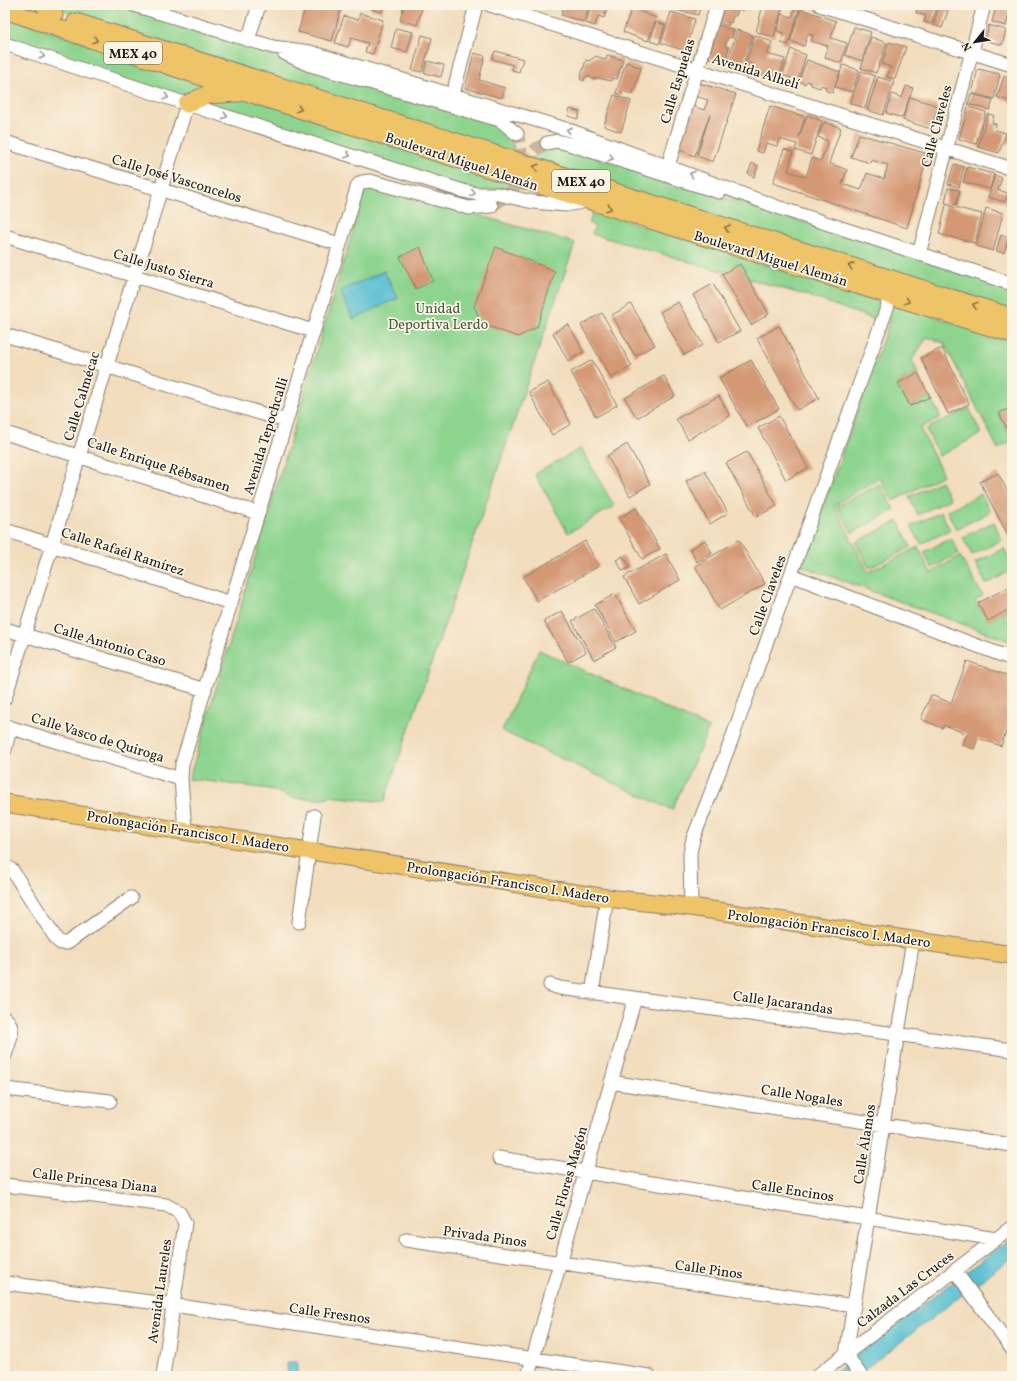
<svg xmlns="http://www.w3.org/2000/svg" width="1017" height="1381" viewBox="0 0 1017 1381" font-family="Vollkorn,serif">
	<rect width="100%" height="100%" fill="#fcf5e5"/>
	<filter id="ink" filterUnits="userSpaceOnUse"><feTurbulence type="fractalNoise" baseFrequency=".025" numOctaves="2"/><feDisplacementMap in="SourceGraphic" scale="8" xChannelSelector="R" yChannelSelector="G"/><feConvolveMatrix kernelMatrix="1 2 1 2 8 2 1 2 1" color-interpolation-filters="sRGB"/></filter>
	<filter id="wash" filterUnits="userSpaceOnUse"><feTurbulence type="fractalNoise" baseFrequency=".012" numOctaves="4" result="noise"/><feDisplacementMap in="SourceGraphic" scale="16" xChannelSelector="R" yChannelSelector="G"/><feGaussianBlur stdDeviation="0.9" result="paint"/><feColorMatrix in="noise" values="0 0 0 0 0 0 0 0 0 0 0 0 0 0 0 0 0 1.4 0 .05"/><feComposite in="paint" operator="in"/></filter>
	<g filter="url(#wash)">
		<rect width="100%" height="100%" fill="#f2ddbd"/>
		<!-- green -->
		<path fill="#8dd48f" stroke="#547856" d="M53 5H134L305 65 485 120 508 131 517 158 77 16Z
			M5 16 515 186 511 188 475 191 5 41Z
			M558 146 1012 287V314L529 160 547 148Z
			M367 183 575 243 384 802 330 796 322 799 293 798 270 789 189 779Z
			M593 210 882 302 876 320 812 297 592 234 595 226 589 224Z
			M892 303 1012 341V405L998 412 1012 441 998 449 944 343 927 337 912 360 918 373 898 383 910 406 930 397 941 417 920 428 943 475 893 501 880 478 834 505 868 572 918 547 931 573 960 556 983 596 975 600 988 621 1012 608V642L802 566 888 325Z
			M969 408 981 434 939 456 926 429Z
			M581 448 614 506 568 533 535 474Z
			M941 481 950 499 918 515 909 497Z
			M880 484 894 510 852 533 837 506Z
			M981 494 990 512 956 529 947 511Z
			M941 512 950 530 921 544 911 526Z
			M898 521 911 547 869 568 856 542Z
			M994 522 1002 540 972 555 963 537Z
			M951 538 959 553 932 568 924 552Z
			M1004 548 1012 564V570L986 584 975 563Z
			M539 650 709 728 672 810 502 731Z"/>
		<!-- water -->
		<path fill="#56bfd2" stroke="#396e77" d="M384 271 398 298 353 319 340 291Z
			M1012 1237V1257L856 1376H830Z
			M287 1362H297V1376H288Z"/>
		<g id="blocks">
			<!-- building -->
			<path fill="#d49875" d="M306 5H342L332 41 298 32Z
				M372 5H384L382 12 371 9Z
				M404 5H423L417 25 400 20Z
				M546 5H552L551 9 545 8Z
				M564 5H577L588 9 584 22 561 15Z
				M591 5H608L604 18 598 16 595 26 586 23Z
				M633 5H641L639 11 656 18 648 41 623 32Z
				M673 5H701L698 15 672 9Z
				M724 5H744L743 11 738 9 736 16H733L731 23 729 22 728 26 719 23Z
				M763 5H783L774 37 756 32Z
				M865 5H879L877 9Z
				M919 5H938L931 24 924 22 926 16 916 13Z
				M939 7 948 11 942 28 933 25Z
				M996 7 1010 11 1006 26 992 22Z
				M795 8 799 10 788 45 781 43 784 33 777 31 782 14 792 17Z
				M801 9 836 21 831 38 847 43 841 63 825 58 828 46 811 41 813 35 808 34 804 46 790 41Z
				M671 12 695 19 686 51 661 43Z
				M360 13 383 20 373 54 365 52 368 43 351 38 348 47 335 43 344 16 358 20Z
				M656 22 665 25 659 44 650 41Z
				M718 25 734 30 732 38 728 37 725 46 729 47 725 62 709 58Z
				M989 25 1006 30 1002 45 985 40Z
				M854 27 871 32 862 61 845 55Z
				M396 28 413 32 407 52 391 48Z
				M737 30 753 35 742 68 727 63Z
				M422 35 432 38 422 72 412 70Z
				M755 35 772 42 767 54 785 59 778 81 752 72 754 65 746 62Z
				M871 37 887 43 876 73 861 68Z
				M889 42 906 47 895 79 887 77 891 67 882 64Z
				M791 49 806 55 797 84 790 81 791 78 782 75Z
				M495 51 523 59 519 72 512 70 513 65 492 59Z
				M474 53 485 56 479 80 505 88 502 98 465 88Z
				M607 55 623 60 617 79 612 78 611 81 599 78 592 79 590 76 585 77 584 81 580 79 586 60 589 61 596 56 606 60Z
				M807 60 840 72 832 93 825 90 826 87 821 85 820 88 811 85V83L807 81 805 84 799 81Z
				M427 61 444 65 441 77 424 73Z
				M626 62 641 68 633 94 622 91 621 95 616 93Z
				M843 65 859 70 852 92 835 87Z
				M978 69 1000 74 994 99 972 93Z
				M861 71 875 76 865 108 850 103Z
				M1004 76 1012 78V102L997 97Z
				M878 77 894 82 883 115 867 110Z
				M699 83 736 94 713 162 697 156 710 114 695 156 677 149 692 106 704 110 708 100 695 96Z
				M906 86 913 88 902 118 886 113 892 94 902 98Z
				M971 94 993 100 990 110 968 104Z
				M614 95 631 101 621 132 604 126Z
				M910 97 938 106 931 129 903 120Z
				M770 106 805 117 799 137 807 115 822 121 811 155 795 150 797 144 779 139 777 146 766 143 763 153 756 151Z
				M968 107 986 112 976 144 959 139Z
				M570 109 580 112 578 119 568 116Z
				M988 114 994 115 992 123 996 124 995 130 1006 133 999 153 978 147Z
				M824 122 841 128 829 163 847 170 842 184 861 190 867 173 884 179 888 165 871 160 870 163 851 157 859 134 928 154 907 228 773 183 784 149 793 152 788 171 806 177 812 158 821 161 828 141 818 137Z
				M1009 134 1012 135V144L1007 143Z
				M752 163 758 166 754 177 748 174Z
				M954 164 964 167 959 187 948 184Z
				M967 167 994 174 990 189 963 182Z
				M995 175 1002 178 998 190 1008 193 1005 202 988 197Z
				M948 188 960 190 956 205 945 203Z
				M1011 190H1012V207L1008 206Z
				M946 205 982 214 975 243 939 234Z
				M986 208 1003 213 993 251 976 246Z
				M1001 235 1009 238 1004 253 996 251Z
				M420 247 433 281 416 289 400 257Z
				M496 247 555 271 537 327 518 337 482 324 474 306Z
				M740 264 769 314 751 325 722 274Z
				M713 284 740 331 719 342 693 295Z
				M678 302 703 345 684 355 660 312Z
				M631 304 655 345 635 356 612 315Z
				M602 313 632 366 611 378 581 325Z
				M568 324 584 352 568 361 553 333Z
				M779 326 819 398 797 410 757 338Z
				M942 348 969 404 948 414 921 358Z
				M592 360 617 405 596 417 571 372Z
				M751 360 779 409 747 427 719 378Z
				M918 373 930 397 910 406 898 383Z
				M664 376 675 396 637 418 625 398Z
				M548 382 571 424 552 435 529 392Z
				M719 396 730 416 688 439 676 419Z
				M1012 407V438L999 413Z
				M779 416 808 468 786 480 758 428Z
				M627 444 650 484 630 496 607 456Z
				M747 452 777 506 756 517 726 463Z
				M705 471 728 513 710 524 686 481Z
				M998 473 1012 500V543L980 482Z
				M636 508 660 549 642 559 619 518Z
				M705 540 712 553 697 562 690 549Z
				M739 540 765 584 720 610 695 566Z
				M585 541 599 566 537 601 523 577Z
				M666 554 680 580 639 604 624 577Z
				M623 556 630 567 623 571 616 560Z
				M1011 586 1012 608 988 621 978 603Z
				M615 594 636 631 616 642 595 605Z
				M594 609 616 647 594 660 572 621Z
				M562 611 586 652 568 662 544 621Z
				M967 661 1012 677V715L1001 746 978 738 974 749 962 745 967 734 944 725 942 728 921 719 931 695 951 703Z"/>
		</g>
	</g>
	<g filter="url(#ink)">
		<use href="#blocks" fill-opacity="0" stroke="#877c6c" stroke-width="1"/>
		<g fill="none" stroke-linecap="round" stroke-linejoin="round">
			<!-- minor-tunnel -->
			<path stroke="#c7b69d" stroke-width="13" stroke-dasharray="13 6" stroke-linecap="butt" d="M522 165 536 149 547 143
				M491 206C522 189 527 167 517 134"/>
			<!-- minor casing -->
			<g stroke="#877c6c" stroke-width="15">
				<path id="minor" d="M134 5 273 47 310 52 569 130 780 208 1012 284
					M490 5 1012 169
					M820 5 1012 65
					M248 40 259 5
					M5 44 187 104 463 191 477 194H498L533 202 566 205 587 201
					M284 53 307 64 500 120 517 134
					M453 94 476 5
					M5 142 339 244
					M547 143 557 141 569 144 719 192
					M668 166 717 5
					M5 236 313 331
					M919 254 984 5
					M5 335 286 421
					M5 433 258 513
					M5 530 231 603
					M791 575 1012 659
					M5 629 205 690
					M5 698 187 104
					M5 726 181 779
					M5 750 10 727
					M185 830 181 779 182 764 358 185 362 182 370 181 469 208 491 206
					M5 866 12 870 57 940 61 943H67L131 898
					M691 907 690 853 693 839 731 741 888 305 887 295
					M299 922 314 816
					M550 985 560 988 1012 1050
					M592 993 607 898
					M5 1018C17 1028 9 1042 5 1055
					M611 1082 1012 1145
					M5 1089 110 1101
					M499 1158 996 1239
					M5 1185 166 1205 179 1212 185 1223 163 1376
					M406 1240 854 1306
					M955 1271 1012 1349
					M5 1283 173 1305 649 1376
					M528 1376 635 998
					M817 1376 1012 1227
					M861 1376 846 1354 913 940"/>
			</g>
			<!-- major casing -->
			<g stroke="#877c6c" stroke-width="19">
				<path id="major" d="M44 5 54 15
					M5 10 261 97 1012 334
					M76 22 1012 317
					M187 104 206 95 239 93
					M5 803 607 898 691 907 1012 955"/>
			</g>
			<!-- minor -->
			<use href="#minor" stroke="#fff" stroke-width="13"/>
			<!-- major -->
			<use href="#major" stroke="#efc469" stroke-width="17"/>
		</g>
		<!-- one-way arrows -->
		<defs><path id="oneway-chevron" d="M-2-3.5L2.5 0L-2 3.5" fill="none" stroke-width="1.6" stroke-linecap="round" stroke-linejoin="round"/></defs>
		<g stroke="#867042">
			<use href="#oneway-chevron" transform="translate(95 40) rotate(18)"/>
			<use href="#oneway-chevron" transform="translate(299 109) rotate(18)"/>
			<use href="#oneway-chevron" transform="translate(536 167) rotate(-162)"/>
			<use href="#oneway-chevron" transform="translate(609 208) rotate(18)"/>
			<use href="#oneway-chevron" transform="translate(727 228) rotate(-162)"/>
			<use href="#oneway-chevron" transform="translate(851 266) rotate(-164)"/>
			<use href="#oneway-chevron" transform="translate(907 301) rotate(19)"/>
			<use href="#oneway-chevron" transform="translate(975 305) rotate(-162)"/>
		</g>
		<g stroke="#999">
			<use href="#oneway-chevron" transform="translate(42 56) rotate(18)"/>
			<use href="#oneway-chevron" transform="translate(166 97) rotate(18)"/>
			<use href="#oneway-chevron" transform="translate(225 116) rotate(18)"/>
			<use href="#oneway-chevron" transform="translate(569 130) rotate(-161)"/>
			<use href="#oneway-chevron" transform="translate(348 155) rotate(18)"/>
			<use href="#oneway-chevron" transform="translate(611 158) rotate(19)"/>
			<use href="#oneway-chevron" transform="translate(692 174) rotate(-160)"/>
			<use href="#oneway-chevron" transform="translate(473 193) rotate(8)"/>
		</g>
	</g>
	<g text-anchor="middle" stroke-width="3.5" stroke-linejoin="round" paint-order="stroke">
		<!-- shield labels -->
		<g fill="#fcf5e5" stroke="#5f5d58" stroke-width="1">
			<rect x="104" y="42" width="58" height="22" rx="3"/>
			<rect x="552" y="170" width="58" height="22" rx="3"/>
		</g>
		<g font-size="13" font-weight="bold" fill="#1c1c1c">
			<text x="133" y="58">MEX 40</text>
			<text x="581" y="186">MEX 40</text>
		</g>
		<!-- street labels -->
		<g font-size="14" fill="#1c1c1c" stroke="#fcf5e5">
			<text transform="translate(756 71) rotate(17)" y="5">Avenida Alhelí</text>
			<text transform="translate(677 81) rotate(-73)" y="5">Calle Espuelas</text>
			<text transform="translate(936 126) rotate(-75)" y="5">Calle Claveles</text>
			<text transform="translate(462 161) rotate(18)" y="5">Boulevard Miguel Alemán</text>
			<text transform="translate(177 178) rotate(17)" y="5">Calle José Vasconcelos</text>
			<text transform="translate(771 258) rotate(17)" y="5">Boulevard Miguel Alemán</text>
			<text transform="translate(164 268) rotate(17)" y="5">Calle Justo Sierra</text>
			<text transform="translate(81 396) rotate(-73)" y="5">Calle Calmécac</text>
			<text transform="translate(265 436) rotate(-73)" y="5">Avenida Tepochcalli</text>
			<text transform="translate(159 464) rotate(18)" y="5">Calle Enrique Rébsamen</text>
			<text transform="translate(123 551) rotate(18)" y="5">Calle Rafaél Ramírez</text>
			<text transform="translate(767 595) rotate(-70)" y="5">Calle Claveles</text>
			<text transform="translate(110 644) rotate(17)" y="5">Calle Antonio Caso</text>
			<text transform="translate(98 737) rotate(17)" y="5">Calle Vasco de Quiroga</text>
			<text transform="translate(188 831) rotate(9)" y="5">Prolongación Francisco I. Madero</text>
			<text transform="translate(508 882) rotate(9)" y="5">Prolongación Francisco I. Madero</text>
			<text transform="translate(829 928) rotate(8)" y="5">Prolongación Francisco I. Madero</text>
			<text transform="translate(783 1002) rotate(8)" y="5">Calle Jacarandas</text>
			<text transform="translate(802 1095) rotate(9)" y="5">Calle Nogales</text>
			<text transform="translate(864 1144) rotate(-81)" y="5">Calle Álamos</text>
			<text transform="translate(95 1180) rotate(7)" y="5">Calle Princesa Diana</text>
			<text transform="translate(566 1183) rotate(-74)" y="5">Calle Flores Magón</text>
			<text transform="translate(793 1190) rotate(9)" y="5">Calle Encinos</text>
			<text transform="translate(485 1236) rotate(8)" y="5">Privada Pinos</text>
			<text transform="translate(709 1269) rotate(8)" y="5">Calle Pinos</text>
			<text transform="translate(905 1289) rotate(-37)" y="5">Calzada Las Cruces</text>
			<text transform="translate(159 1291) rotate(-82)" y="5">Avenida Laureles</text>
			<text transform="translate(330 1313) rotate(8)" y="5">Calle Fresnos</text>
		</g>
		<!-- park labels -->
		<g font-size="14" fill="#445c44" stroke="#fcf5e5">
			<text x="438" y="313">Unidad<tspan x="438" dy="16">Deportiva Lerdo</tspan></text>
		</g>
	</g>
	<!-- margin -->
	<rect width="1017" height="1381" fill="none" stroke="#fcf5e5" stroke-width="20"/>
	<!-- north arrow -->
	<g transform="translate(975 42) rotate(240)" stroke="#fcf5e5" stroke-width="3" paint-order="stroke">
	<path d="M0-3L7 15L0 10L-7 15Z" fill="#1c1c1c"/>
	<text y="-6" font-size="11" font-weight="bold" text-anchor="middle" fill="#1c1c1c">N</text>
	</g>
</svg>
